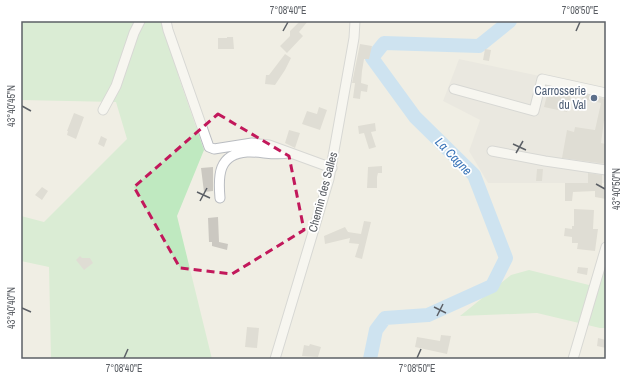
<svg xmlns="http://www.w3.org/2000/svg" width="627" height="380" viewBox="0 0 627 380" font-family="'Archivo Narrow',sans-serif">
	<rect width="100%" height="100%" fill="#f0eee4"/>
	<!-- industrial -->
	<path fill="#e3e1dc" d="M459 59 606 90V183H488L469 151 480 120 443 101Z"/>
	<!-- green -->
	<path fill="#bfe9c0" d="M21 21H164L179 78 204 150 177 216 212 359H51L49 267 21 261V216L44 222 127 139 116 102 21 100Z
		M529 270 589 285 606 272V328H600L537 313 460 316 511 275Z"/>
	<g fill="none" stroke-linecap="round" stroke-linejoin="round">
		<!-- river -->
		<path stroke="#a5d6ff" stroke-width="14" d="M370 359 376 330 385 318 428 315 492 286 506 258 474 175 415 117 372 58 384 43 479 46 510 21"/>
	</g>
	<!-- building -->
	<path fill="#cbc8c1" d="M300 21H308L299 32 303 36 287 53 280 46 290 36V31Z
		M227 37H233L234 49H218V38H227Z
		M360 44 372 46 369 59H364L362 71 361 83 368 85 367 92 361 91 360 99 353 98 355 83H352Z
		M485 49 491 50 489 61 483 60Z
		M285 54 291 58 285 70 275 85 265 84 266 75H269Z
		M549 87 572 92 567 112 544 107Z
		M583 94 606 99V121H604L601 143 606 144V164L562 158 567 130 574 132 575 127 595 130 601 103 582 99Z
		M319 107 327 110 320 130 302 124 307 111 317 114Z
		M74 113 84 117 76 139 67 135 68 131H67Z
		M375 123 376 131 371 132 376 147 369 149 364 133 359 134 358 126Z
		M289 130 300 133 295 148 285 143Z
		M101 136 107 139 104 147 98 144Z
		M382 166V173H378L377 177V188H367L368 167Z
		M213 167V191L204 192 201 168Z
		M537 169H543L542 181H536Z
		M588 173 602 175V187H606V199L595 197V191L573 192 572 201H565V183H588Z
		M42 187 48 191 42 200 35 195Z
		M574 209 594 210 593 229H598L595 251 577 249 578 243H572V237L564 236 565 228 572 229V226H574Z
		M218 217 219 242 228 244 227 250 212 246V242H209L208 218Z
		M364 221 371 222 362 259 355 257 359 244 349 243 350 238 325 244 324 236 345 227 348 232 361 234Z
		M80 256 82 258H90L93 263 84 270 76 260Z
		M578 267 588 268 587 275 577 273Z
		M247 327 259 328 257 348 245 347Z
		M441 335 451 336 447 354 415 347 417 337 440 341Z
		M598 338 606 340V348L597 346Z
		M310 344 321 347 318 357 302 356 304 345 309 346Z"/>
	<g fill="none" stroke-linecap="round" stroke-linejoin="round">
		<!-- minor casing -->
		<g stroke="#b9bcc1" stroke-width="11">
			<path id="minor" d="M166 21 168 30 209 147 214 149 252 143 269 145 332 168
				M454 89 534 111 542 79 606 93
				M103 110 116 86 134 33 140 21
				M492 151 545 161 606 170
				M220 198C218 176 218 154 247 152 260 151 274 156 287 153
				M275 359 329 179 354 38 355 21
				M573 359 606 247"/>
		</g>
		<!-- minor -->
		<use href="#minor" stroke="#fff" stroke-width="9"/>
	</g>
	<!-- marked area -->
	<path d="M0 0H627V380H0ZM218 114 289 156 304 230 232 274 180 268 134 187Z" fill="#f0eee4" fill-opacity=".55" fill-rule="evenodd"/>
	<path fill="none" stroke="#c2185b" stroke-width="3" stroke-dasharray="8 5" stroke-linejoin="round" d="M218 114 289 156 304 230 232 274 180 268 134 187Z"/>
	<!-- ticks -->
	<path fill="none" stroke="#5c6066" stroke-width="1.5" d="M283 31 288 22M576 31 580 22M22 106 31 111M513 144 526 150M516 153 523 141M596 184 605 189M197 192 210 198M200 201 207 188M434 307 446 313M22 308 31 312M437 316 443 304M124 358 128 349M417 358 421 349"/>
	<!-- markers -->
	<circle fill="#5c6f8a" stroke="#fff" stroke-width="1.5" cx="594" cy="98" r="4"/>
	<g text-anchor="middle" stroke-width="3.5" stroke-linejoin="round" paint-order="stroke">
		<!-- service labels -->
		<g font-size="12" fill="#4e5e75" stroke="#fff" text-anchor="end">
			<text x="586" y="95">Carrosserie<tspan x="586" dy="14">du Val</tspan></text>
		</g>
		<!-- street labels -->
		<g font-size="12" fill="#5c6066" stroke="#fff">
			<text transform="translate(323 192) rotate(-75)" y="4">Chemin des Salles</text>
		</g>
		<!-- water labels -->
		<g font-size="13" font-style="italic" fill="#3a75b9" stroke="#fff">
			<text transform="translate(454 156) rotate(46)" y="5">La Cagne</text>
		</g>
	</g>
	<!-- border -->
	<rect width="627" height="380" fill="none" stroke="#ffffff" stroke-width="44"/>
	<rect x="22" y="22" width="583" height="336" fill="none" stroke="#5c6066" stroke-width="1.5"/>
	<g font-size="10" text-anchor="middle" fill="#5c6066">
		<text x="288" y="14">7°08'40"E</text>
		<text x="580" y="14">7°08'50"E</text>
		<text transform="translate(11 106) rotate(-90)" y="4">43°40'45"N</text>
		<text transform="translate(616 189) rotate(-90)" y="4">43°40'50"N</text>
		<text transform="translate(11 308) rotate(-90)" y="4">43°40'40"N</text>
		<text x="124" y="372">7°08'40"E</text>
		<text x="417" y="372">7°08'50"E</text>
	</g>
</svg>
